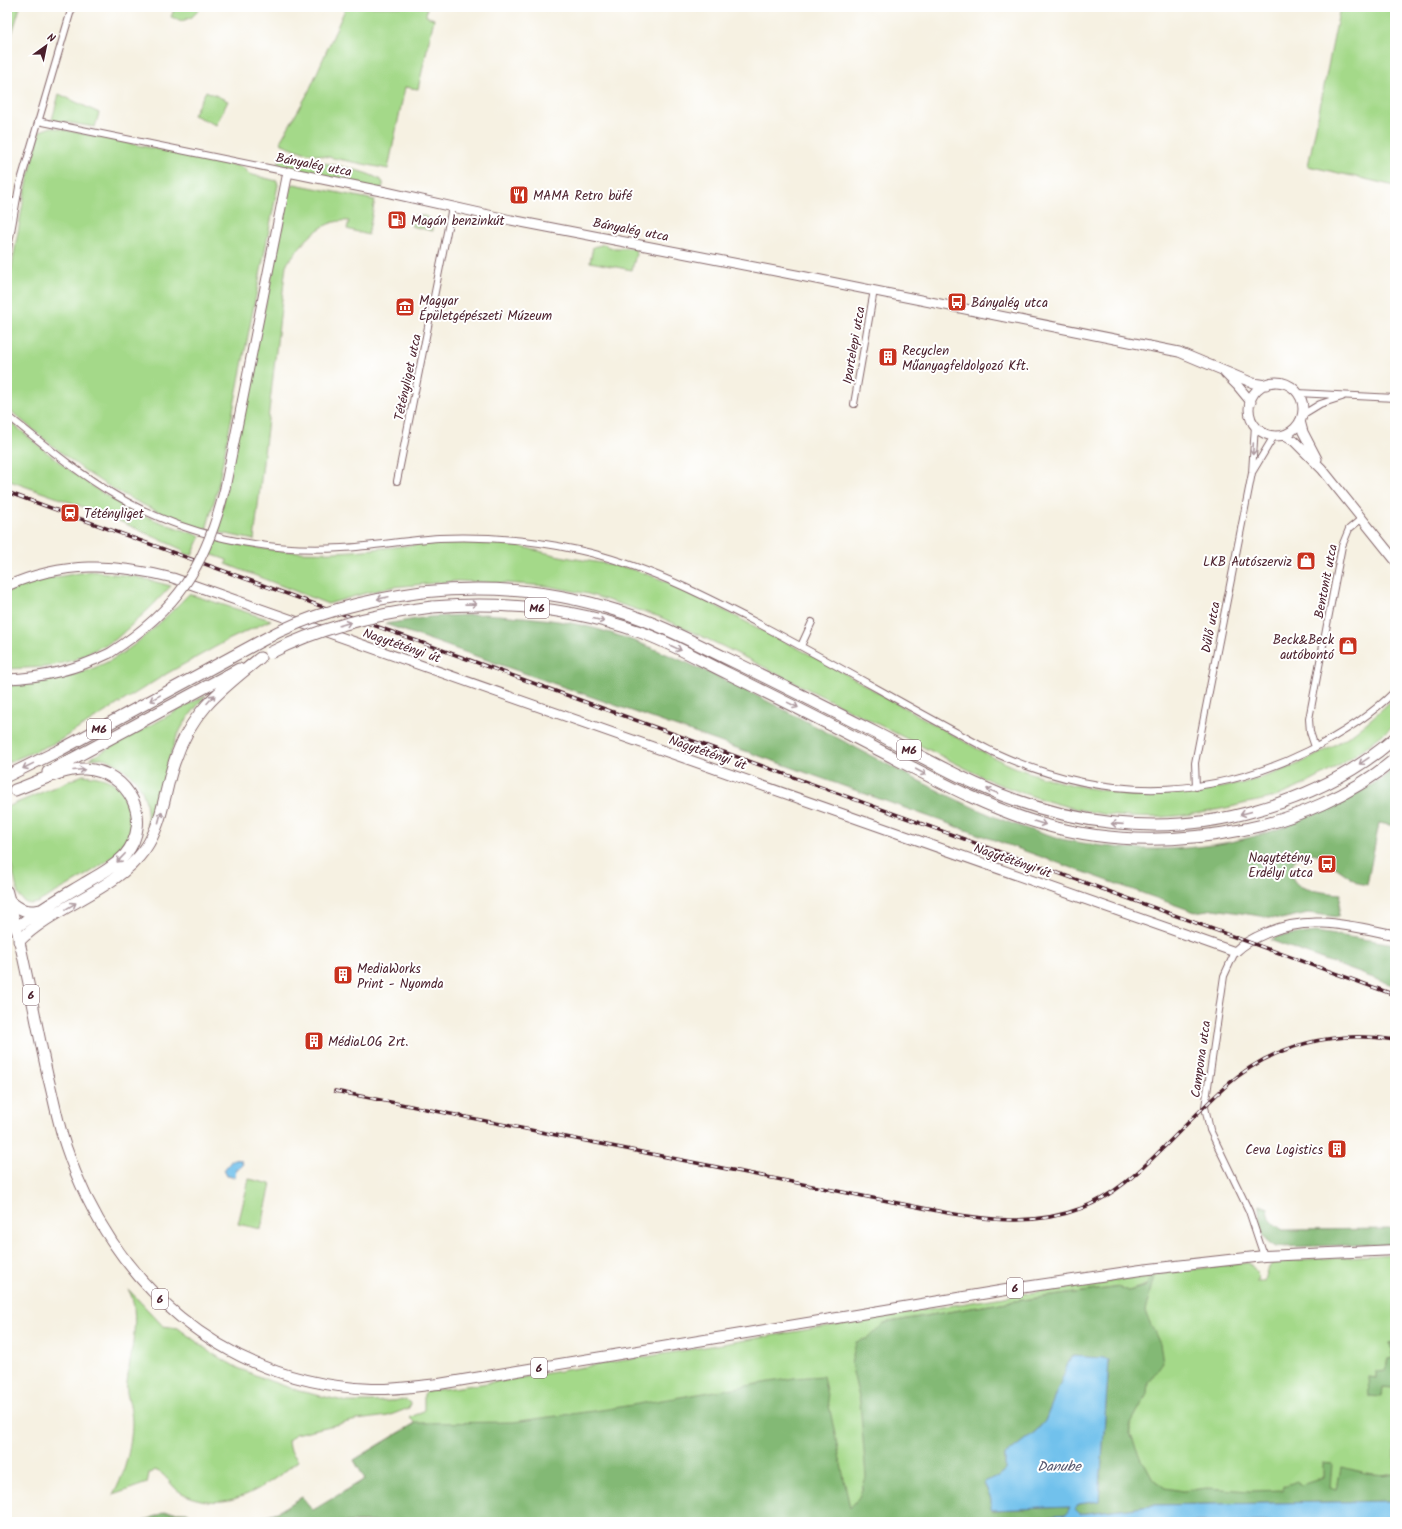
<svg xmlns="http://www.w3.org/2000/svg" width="1402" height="1529" viewBox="0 0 1402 1529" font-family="Kalam,sans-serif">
	<rect width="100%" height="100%" fill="#fff"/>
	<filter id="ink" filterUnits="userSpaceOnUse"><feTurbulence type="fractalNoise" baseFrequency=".025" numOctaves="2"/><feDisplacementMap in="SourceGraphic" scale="8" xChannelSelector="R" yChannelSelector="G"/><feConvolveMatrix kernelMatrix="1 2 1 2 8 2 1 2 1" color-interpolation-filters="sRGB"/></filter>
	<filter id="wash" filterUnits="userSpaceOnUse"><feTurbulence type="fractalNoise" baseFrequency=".012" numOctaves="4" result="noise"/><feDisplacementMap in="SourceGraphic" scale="16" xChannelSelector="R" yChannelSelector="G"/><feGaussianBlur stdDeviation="0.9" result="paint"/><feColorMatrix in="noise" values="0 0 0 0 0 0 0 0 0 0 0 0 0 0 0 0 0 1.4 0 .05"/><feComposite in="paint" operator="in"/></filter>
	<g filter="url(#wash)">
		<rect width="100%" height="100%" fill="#f6f1e2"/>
		<!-- green -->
		<path fill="#a4d989" stroke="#777c5a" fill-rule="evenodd" d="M7 7H20L7 51Z
			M175 7H202L192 17 182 21 171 17Z
			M346 7H427L426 16 434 19 418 89 405 87 388 169 303 152 282 144 281 140 308 93Z
			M1340 7H1395V186L1308 166Z
			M206 91 228 101 216 125 193 115Z
			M59 94 99 113 95 127 52 120Z
			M51 127 243 167 249 174 277 181 278 185 217 491 206 530C165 516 124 498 88 473 60 453 34 430 7 408V295L24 197 40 131Z
			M284 157C307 160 367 168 383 182V186L378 190 280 168 278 163 280 159Z
			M294 184 375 200 368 235 347 229 349 221C320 218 301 245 286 265L254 540 217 532 291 185Z
			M415 215 425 216 433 221V231L411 226Z
			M605 244 609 248H635L636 254 632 270 590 262 593 247Z
			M7 419C49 454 91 491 141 514 160 523 181 529 201 536L192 555 184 554 183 550 106 515 7 480Z
			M216 540C255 549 294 554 335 552 382 550 427 541 474 541 505 541 525 548 555 555 577 560 601 562 623 567 668 578 710 603 750 624 769 634 788 643 807 653 846 673 884 697 923 718 952 734 982 753 1012 766 1118 809 1244 803 1341 741 1361 729 1378 713 1395 697V724C1362 752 1321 780 1280 795 1270 799 1258 801 1247 803 1196 816 1144 823 1092 812 1058 806 1025 794 993 782L722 646 660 617 588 594 547 586 504 583 457 581 393 587 366 593 328 604 226 564 227 560 210 554Z
			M91 571 138 577 171 586 150 608 115 640 74 660 47 667 7 669V592L34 581Z
			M189 594 271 620 228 640 168 673 57 742 7 763V686C43 684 87 675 118 656 145 639 167 616 189 594Z
			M206 695C193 711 179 727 173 747 164 773 161 800 147 825 149 802 142 781 122 768 116 764 109 759 102 758 98 758 93 759 89 759Z
			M83 775C103 777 119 780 127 801 133 815 134 831 124 845 111 864 59 890 37 903L30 904 24 902 18 894 7 845V807Z
			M249 1179 271 1184 261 1229 238 1224Z
			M1395 1254V1342L1390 1343 1393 1358 1389 1359 1386 1370 1376 1378 1368 1377 1382 1387 1395 1388V1472C1382 1479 1355 1470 1341 1467L1395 1501 976 1522H246L278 1512 302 1497 313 1511 365 1479 354 1460 415 1423 410 1418 424 1410V1394L427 1391C500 1383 572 1368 645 1357 844 1324 1043 1287 1244 1263H1249L1257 1272 1258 1279 1255 1281H1265L1269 1266 1277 1261ZM1146 1285 1145 1312 1129 1291ZM1120 1287 1128 1291 884 1323 1007 1302Z
			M128 1289 163 1326 178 1328 213 1354 238 1368 270 1381 299 1391 348 1402H369L407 1400 410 1403 409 1408 388 1416 357 1420 295 1434 288 1441 289 1448 298 1461C264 1488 225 1516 182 1493 170 1487 167 1473 154 1470L149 1474 147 1483 113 1495C125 1475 135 1435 131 1412 130 1402 125 1392 127 1382 130 1356 142 1312 128 1289Z"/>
		<!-- forest -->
		<path fill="#83b975" stroke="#666c50" d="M485 614C522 617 561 619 597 629 615 634 635 641 652 648 737 682 818 728 898 770 941 792 982 814 1028 829 1039 832 1050 837 1061 839 1141 856 1225 853 1301 820 1334 806 1367 791 1395 768V826L1379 823 1367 885 1358 883 1317 854C1298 850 1282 868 1296 883 1303 891 1330 893 1341 894L1338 917 1308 913 1281 919 1214 909 1195 912 782 764 385 624 429 617Z
			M1316 932 1395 944V986L1270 940 1280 936Z
			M1260 1205 1268 1208C1269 1220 1273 1224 1283 1230L1395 1229V1244L1276 1247C1257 1237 1261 1224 1260 1205Z
			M1154 1276 1145 1312 1160 1344 1163 1362 1148 1383 1147 1394 1130 1425V1433L1141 1460 1145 1464 1153 1479 1165 1488 1183 1491 1207 1488 1250 1491 1283 1490 1284 1486 1297 1481 1301 1485 1323 1478V1463L1332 1464 1330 1487 1337 1489 1341 1467C1355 1470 1382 1479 1395 1472V1501L1152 1505 1080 1514 1075 1509 1079 1504 1099 1501 1109 1362 1072 1356 1045 1421 1036 1431 1005 1455V1470L998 1476 984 1482 991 1500 992 1510 1070 1507 1066 1516 976 1522H246L278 1512 302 1497 313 1510 365 1479 354 1460 416 1423 513 1422 608 1409 794 1378 823 1376 850 1508 859 1498 866 1477 860 1402 851 1364 856 1342 869 1338 884 1323 1007 1302 1120 1287 1129 1291 1146 1286 1150 1277Z
			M1395 1342V1388L1382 1387 1381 1397 1369 1396 1368 1377 1376 1378V1371L1386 1370 1389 1359 1393 1358 1390 1343Z
			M165 1512H187L200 1521 208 1522H142Z"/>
		<!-- water -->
		<path fill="#71c1ec" stroke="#5e708c" d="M233 1159 241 1160 243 1164 240 1167 236 1169 235 1177 227 1176 224 1170Z
			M1071 1356 1104 1358 1109 1361 1099 1501 1079 1504 1075 1509 1080 1514 1152 1505 1395 1501V1522H976L1066 1515 1070 1507 991 1510V1500L984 1482 998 1476 1005 1470V1455L1036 1431 1045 1421Z"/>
	</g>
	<g filter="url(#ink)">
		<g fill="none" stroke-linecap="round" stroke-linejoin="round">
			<!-- street casing -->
			<g stroke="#86686b" stroke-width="8">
				<path id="street" d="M38 121 288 172
					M7 200 16 203
					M7 254 19 187 72 7
					M1297 393 1395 398
					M854 404 874 290
					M7 415C42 443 76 472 115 495 182 535 264 553 342 548 375 546 407 540 439 538 485 536 533 540 578 550 643 564 703 595 761 625 839 666 915 711 993 752 1099 801 1203 803 1308 751 1340 735 1370 716 1395 691
					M1302 415 1320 404 1342 397
					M1253 471 1274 436
					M397 481 452 207
					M801 646 812 622
					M1315 747 1310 732 1309 719 1342 546 1349 529 1361 519
					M1196 787 1195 763 1252 473 1255 425
					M1235 952 1224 976 1205 1107 1210 1130 1249 1211 1264 1256"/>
			</g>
			<!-- secondary casing -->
			<g stroke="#86686b" stroke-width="11">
				<path id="secondary" d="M1225 373 1237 385 1251 402
					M1249 409a27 27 0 1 1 54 0a27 27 0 1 1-54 0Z
					M1300 421 1303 432 1317 459
					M1283 435 1294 441 1322 469 1395 560
					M225 488 288 172 386 192 511 220 801 276 1179 352 1253 383 1266 385
					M7 586C63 561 115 563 173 578L1235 952C1244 943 1254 938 1266 933 1310 914 1350 926 1395 935
					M7 679C44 678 77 669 110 653"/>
			</g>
			<!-- primary casing -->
			<g stroke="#86686b" stroke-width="12">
				<path id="primary" d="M7 891C24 952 34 1015 48 1077 54 1100 58 1124 66 1147 112 1284 223 1383 372 1389 394 1390 417 1386 439 1384L1012 1289 1141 1270 1264 1256 1395 1250"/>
			</g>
			<!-- highway casing -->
			<g stroke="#86686b" stroke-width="13">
				<path id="highway" d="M422 592C488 585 554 590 618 611 655 622 689 640 724 657 776 682 827 708 878 734 911 751 943 769 976 784 1065 825 1163 838 1257 810 1307 796 1356 772 1395 738
					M432 607C503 601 573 608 640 632 671 643 700 660 729 674 779 699 828 723 877 749 931 777 984 807 1042 824 1107 843 1175 843 1241 830 1296 819 1352 795 1395 759
					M48 772 239 669
					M7 776 60 750 261 641
					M15 790C35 783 64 768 85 769 129 771 154 820 125 855 114 867 99 875 85 883 62 897 37 911 16 928
					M10 901C20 910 27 913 40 910
					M19 941C55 905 115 891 145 849 163 823 164 792 174 763 190 713 220 690 260 658"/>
			</g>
			<!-- street -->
			<use href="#street" stroke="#fff" stroke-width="6"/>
			<!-- secondary -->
			<use href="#secondary" stroke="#fff" stroke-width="9"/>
			<!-- primary -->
			<use href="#primary" stroke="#fff" stroke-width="10"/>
			<!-- highway -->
			<use href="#highway" stroke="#fff" stroke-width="11"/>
			<!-- rail casing -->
			<g stroke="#4a1f2b" stroke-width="3.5">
				<path id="rail" d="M7 492C469 661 932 827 1395 995
					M335 1091 948 1213C993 1221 1038 1225 1082 1208 1113 1196 1138 1173 1162 1149 1183 1128 1204 1106 1226 1086 1273 1044 1334 1030 1395 1040"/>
			</g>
			<!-- rail -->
			<use href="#rail" stroke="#fff" stroke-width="2" stroke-dasharray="6" stroke-linecap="butt"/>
			<!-- secondary-bridge casing -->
			<g stroke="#86686b" stroke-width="11" stroke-linecap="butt">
				<path id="secondary-bridge" d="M110 653C178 609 206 566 225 488"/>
			</g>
			<!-- highway-bridge casing -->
			<g stroke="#86686b" stroke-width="13" stroke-linecap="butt">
				<path id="highway-bridge" d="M261 641C310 613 366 600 422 592
					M270 653C320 627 376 614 432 607"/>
			</g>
			<!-- secondary-bridge -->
			<use href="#secondary-bridge" stroke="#fff" stroke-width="9"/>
			<!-- highway-bridge -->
			<use href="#highway-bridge" stroke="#fff" stroke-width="11"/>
		</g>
		<!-- one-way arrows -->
		<defs><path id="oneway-shaft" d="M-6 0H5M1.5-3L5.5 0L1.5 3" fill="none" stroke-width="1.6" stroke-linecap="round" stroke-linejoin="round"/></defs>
		<g stroke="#ae9aa0">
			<use href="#oneway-shaft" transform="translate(1253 449) rotate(93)"/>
			<use href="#oneway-shaft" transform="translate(383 598) rotate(168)"/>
			<use href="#oneway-shaft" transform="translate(471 604) rotate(-1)"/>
			<use href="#oneway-shaft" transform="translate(599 620) rotate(15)"/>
			<use href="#oneway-shaft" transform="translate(345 624) rotate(-17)"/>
			<use href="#oneway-shaft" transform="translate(676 648) rotate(25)"/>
			<use href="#oneway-shaft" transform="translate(155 698) rotate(151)"/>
			<use href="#oneway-shaft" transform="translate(211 699) rotate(-48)"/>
			<use href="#oneway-shaft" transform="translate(793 705) rotate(26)"/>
			<use href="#oneway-shaft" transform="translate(1364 761) rotate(146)"/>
			<use href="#oneway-shaft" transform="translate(28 766) rotate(154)"/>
			<use href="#oneway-shaft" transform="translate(79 770) rotate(-5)"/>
			<use href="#oneway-shaft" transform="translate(921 772) rotate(28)"/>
			<use href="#oneway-shaft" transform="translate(992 791) rotate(-157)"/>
			<use href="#oneway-shaft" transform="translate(1246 813) rotate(165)"/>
			<use href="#oneway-shaft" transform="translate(160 817) rotate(-75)"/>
			<use href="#oneway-shaft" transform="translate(1040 823) rotate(17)"/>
			<use href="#oneway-shaft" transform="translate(1117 824) rotate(-176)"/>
			<use href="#oneway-shaft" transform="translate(121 858) rotate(134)"/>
			<use href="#oneway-shaft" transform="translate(71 906) rotate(-31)"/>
		</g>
	</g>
	<!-- icons -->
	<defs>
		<g id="restaurant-square" transform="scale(1)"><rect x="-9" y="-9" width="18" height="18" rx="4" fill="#c8321e" stroke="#fff"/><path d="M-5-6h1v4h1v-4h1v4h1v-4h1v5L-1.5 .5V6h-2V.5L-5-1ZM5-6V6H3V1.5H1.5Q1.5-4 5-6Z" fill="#fff"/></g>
		<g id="fuel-square" transform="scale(1)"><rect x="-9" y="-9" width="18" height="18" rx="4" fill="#c8321e" stroke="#fff"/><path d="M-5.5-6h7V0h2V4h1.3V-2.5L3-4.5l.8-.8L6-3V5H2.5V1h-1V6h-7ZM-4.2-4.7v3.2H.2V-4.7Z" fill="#fff"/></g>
		<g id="bus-square" transform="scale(1)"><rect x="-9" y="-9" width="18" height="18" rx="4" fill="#c8321e" stroke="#fff"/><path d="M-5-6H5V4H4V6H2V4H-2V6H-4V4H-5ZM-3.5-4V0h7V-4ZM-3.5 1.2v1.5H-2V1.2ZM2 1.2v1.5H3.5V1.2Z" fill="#fff"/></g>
		<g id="museum-square" transform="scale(1)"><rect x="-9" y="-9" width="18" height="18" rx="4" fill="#c8321e" stroke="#fff"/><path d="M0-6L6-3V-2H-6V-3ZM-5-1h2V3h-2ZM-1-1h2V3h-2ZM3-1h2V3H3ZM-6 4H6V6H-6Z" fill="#fff"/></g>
		<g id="building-square" transform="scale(1)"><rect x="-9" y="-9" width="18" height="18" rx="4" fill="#c8321e" stroke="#fff"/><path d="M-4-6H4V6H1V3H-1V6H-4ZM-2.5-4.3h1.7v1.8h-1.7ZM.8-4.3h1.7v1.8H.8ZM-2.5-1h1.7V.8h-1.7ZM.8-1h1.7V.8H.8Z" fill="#fff"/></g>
		<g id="station-square" transform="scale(1)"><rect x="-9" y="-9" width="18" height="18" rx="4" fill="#c8321e" stroke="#fff"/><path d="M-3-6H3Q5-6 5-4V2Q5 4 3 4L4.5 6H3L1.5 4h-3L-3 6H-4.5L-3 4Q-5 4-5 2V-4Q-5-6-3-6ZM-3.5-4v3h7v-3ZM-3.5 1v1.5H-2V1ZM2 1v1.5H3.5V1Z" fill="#fff"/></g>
		<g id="shop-square" transform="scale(1)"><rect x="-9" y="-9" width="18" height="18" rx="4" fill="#c8321e" stroke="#fff"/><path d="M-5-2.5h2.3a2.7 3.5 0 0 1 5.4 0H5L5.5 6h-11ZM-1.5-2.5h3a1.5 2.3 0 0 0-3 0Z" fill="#fff"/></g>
	</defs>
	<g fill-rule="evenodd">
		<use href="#restaurant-square" x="519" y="195"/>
		<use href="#fuel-square" x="397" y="220"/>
		<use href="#bus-square" x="957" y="302"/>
		<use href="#museum-square" x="405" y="307"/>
		<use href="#building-square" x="888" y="357"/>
		<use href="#station-square" x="70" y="513"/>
		<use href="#shop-square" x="1306" y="561"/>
		<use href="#shop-square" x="1348" y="646"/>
		<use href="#bus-square" x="1327" y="864"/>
		<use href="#building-square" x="343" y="975"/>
		<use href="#building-square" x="314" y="1041"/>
		<use href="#building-square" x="1337" y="1149"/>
	</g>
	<g text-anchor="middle" stroke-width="4" stroke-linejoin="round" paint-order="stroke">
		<!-- shield labels -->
		<g fill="#fff" stroke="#80626b" stroke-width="1">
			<rect x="525" y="598" width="24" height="20" rx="3"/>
			<rect x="87" y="719" width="24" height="20" rx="3"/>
			<rect x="897" y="740" width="24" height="20" rx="3"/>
			<rect x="23" y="985" width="16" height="20" rx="3"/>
			<rect x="1007" y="1278" width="16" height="20" rx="3"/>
			<rect x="152" y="1289" width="16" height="20" rx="3"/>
			<rect x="531" y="1358" width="16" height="20" rx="3"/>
		</g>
		<g font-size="12" font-weight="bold" fill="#4a1f2b">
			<text x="537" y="612">M6</text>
			<text x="99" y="733">M6</text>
			<text x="909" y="754">M6</text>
			<text x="31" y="999">6</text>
			<text x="1015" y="1292">6</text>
			<text x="160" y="1303">6</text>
			<text x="539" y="1372">6</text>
		</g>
		<!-- street labels -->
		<g font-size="13" fill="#4a1f2b" stroke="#fff">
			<text transform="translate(314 164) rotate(11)" y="5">Bányalég utca</text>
			<text transform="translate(631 229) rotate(11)" y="5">Bányalég utca</text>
			<text transform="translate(853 345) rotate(-80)" y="5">Ipartelepi utca</text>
			<text transform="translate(407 377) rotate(-78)" y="5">Tétényliget utca</text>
			<text transform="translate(1325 581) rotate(-79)" y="5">Bentonit utca</text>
			<text transform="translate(1210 627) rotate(-79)" y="5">Dűlő utca</text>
			<text transform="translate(402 645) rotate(19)" y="5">Nagytétényi út</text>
			<text transform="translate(708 752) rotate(19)" y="5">Nagytétényi út</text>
			<text transform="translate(1013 860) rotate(19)" y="5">Nagytétényi út</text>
			<text transform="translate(1200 1059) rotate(-82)" y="5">Campona utca</text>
		</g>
		<!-- poi labels -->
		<g font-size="13" fill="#4a1f2b" stroke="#fff" text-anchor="start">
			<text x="533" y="200">MAMA Retro büfé</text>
			<text x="411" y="225">Magán benzinkút</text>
			<text x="419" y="305">Magyar<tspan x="419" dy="15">Épületgépészeti Múzeum</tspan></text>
			<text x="971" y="307">Bányalég utca</text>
			<text x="902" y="355">Recyclen<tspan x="902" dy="15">Műanyagfeldolgozó Kft.</tspan></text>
			<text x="84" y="518">Tétényliget</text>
			<text x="1292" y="566" text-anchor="end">LKB Autószerviz</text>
			<text x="1334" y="644" text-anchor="end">Beck&amp;Beck<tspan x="1334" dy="15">autóbontó</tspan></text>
			<text x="1313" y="862" text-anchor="end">Nagytétény,<tspan x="1313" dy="15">Erdélyi utca</tspan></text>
			<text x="357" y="973">MediaWorks<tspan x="357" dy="15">Print - Nyomda</tspan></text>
			<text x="328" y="1046">MédiaLOG Zrt.</text>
			<text x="1323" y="1154" text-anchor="end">Ceva Logistics</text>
		</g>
		<!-- water labels -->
		<g font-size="14" font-style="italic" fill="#58586f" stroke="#fff">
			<text x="1059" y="1471">Danube</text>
		</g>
	</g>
	<!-- margin -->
	<rect width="1402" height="1529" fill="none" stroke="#fff" stroke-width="24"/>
	<!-- north arrow -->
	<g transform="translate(46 46) rotate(33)" stroke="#ffffff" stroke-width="3" paint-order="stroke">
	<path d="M0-3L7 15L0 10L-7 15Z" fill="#4a1f2b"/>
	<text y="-6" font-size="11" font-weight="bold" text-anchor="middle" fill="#4a1f2b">N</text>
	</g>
</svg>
